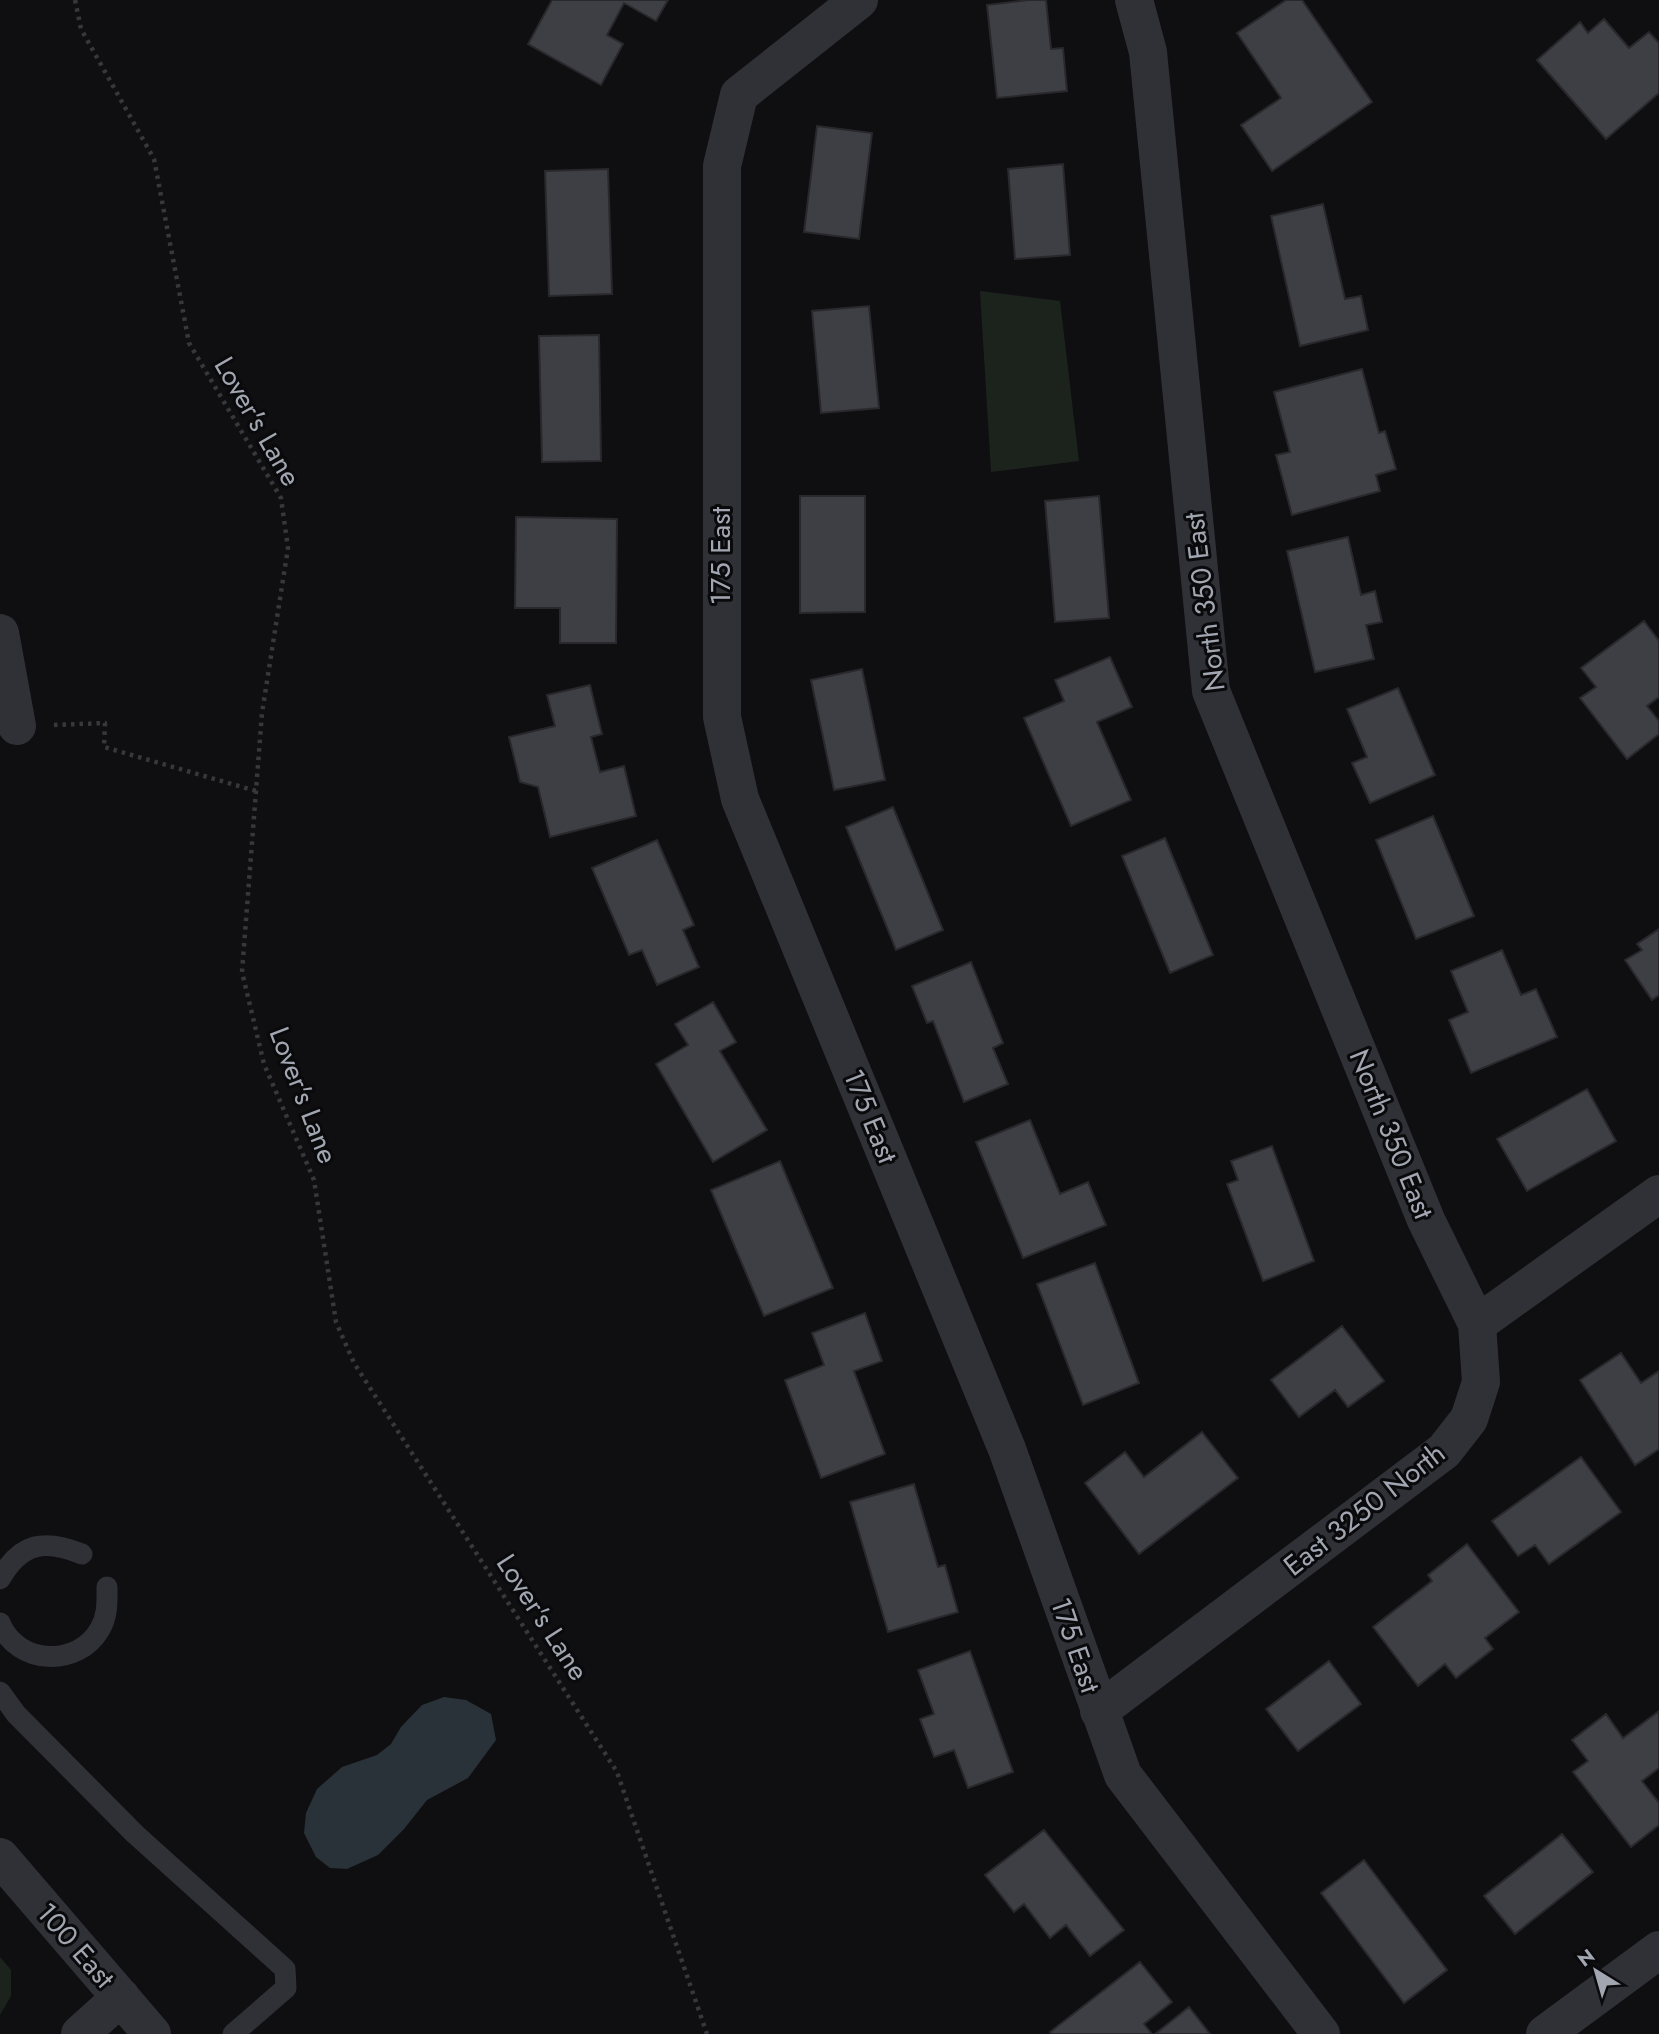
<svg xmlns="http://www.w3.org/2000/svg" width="1659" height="2034" viewBox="0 0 1659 2034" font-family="Jost,sans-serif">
	<rect width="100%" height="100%" fill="#0f0f11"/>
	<!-- green -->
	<path fill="#1c231d" d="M980 291 1060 301 1079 461 991 472Z
		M0 1957 11 1970V1996L0 2015Z"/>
	<!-- water -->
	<path fill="#293239" d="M444 1697 466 1700 491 1714 496 1740 468 1778 427 1800 404 1829 378 1855 347 1869 330 1868 316 1857 304 1833 306 1813 317 1789 342 1767 377 1755 391 1744 401 1727 422 1705Z"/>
	<!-- building -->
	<path fill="#3e3f44" stroke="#29292d" stroke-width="2" d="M552 0H668L656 21 624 3 607 35 623 44 601 85 528 44Z
		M1028 0H1046L1051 49 1063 48 1067 91 997 98 987 5Z
		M1286 0H1302L1372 102 1272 171 1241 125 1281 98 1237 33Z
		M1604 19 1629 48 1649 32 1659 43V93L1606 139 1537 60 1580 22 1588 33Z
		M817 126 872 133 859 239 804 232Z
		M1063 164 1070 255 1015 259 1008 169Z
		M608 169 612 294 549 296 545 171Z
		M1323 204 1345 299 1361 296 1368 330 1300 346 1271 216Z
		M869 306 879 408 821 413 812 311Z
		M599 335 601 461 542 462 539 336Z
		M1362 369 1379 433 1385 431 1396 469 1376 475 1380 491 1292 515 1276 455 1290 452 1274 392Z
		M800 496H865V612L800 613Z
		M1099 496 1109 618 1055 622 1045 501Z
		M516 517 617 519 616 643H560V608H515Z
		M1348 537 1361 595 1375 591 1382 622 1366 625 1374 659 1315 672 1287 551Z
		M1644 621 1659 641V697L1647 706 1659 721V734L1627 759 1580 698 1596 687 1581 668Z
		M1110 657 1132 707 1097 722 1131 800 1071 826 1024 718 1064 701 1055 680Z
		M862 669 885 780 834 790 811 680Z
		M590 685 602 734 591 737 600 772 624 766 636 816 550 837 538 787 520 782 509 737 555 726 547 695Z
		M1398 688 1435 775 1370 803 1352 763 1367 757 1347 709Z
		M893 807 943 930 896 950 846 827Z
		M1433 816 1474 916 1416 939 1376 840Z
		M1165 838 1213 955 1170 973 1122 856Z
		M657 840 694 925 683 930 699 967 657 985 642 950 629 955 592 868Z
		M1659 929V995L1652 1000 1625 960 1642 950 1637 944Z
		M1502 950 1521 995 1536 989 1557 1037 1471 1073 1449 1020 1468 1012 1451 971Z
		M971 962 1003 1043 993 1048 1008 1084 964 1102 933 1021 927 1023 912 986Z
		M713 1002 736 1042 720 1051 767 1130 713 1162 656 1064 688 1045 675 1024Z
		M1587 1089 1616 1141 1527 1191 1497 1139Z
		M1030 1120 1060 1194 1088 1182 1106 1225 1023 1258 976 1142Z
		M1272 1146 1314 1261 1263 1281 1227 1184 1238 1180 1231 1161Z
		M780 1161 833 1288 764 1316 711 1190Z
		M1095 1263 1139 1383 1083 1405 1037 1284Z
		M865 1313 882 1361 854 1371 885 1454 821 1478 785 1380 824 1365 812 1333Z
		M1342 1326 1384 1381 1348 1407 1335 1390 1299 1417 1271 1380Z
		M1621 1353 1641 1383 1659 1371V1449L1635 1465 1580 1380Z
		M1202 1432 1238 1478 1139 1554 1085 1483 1125 1452 1144 1477Z
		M1581 1457 1621 1512 1549 1564 1535 1545 1518 1556 1492 1521Z
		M914 1484 938 1567 945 1565 958 1612 888 1632 850 1502Z
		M1467 1544 1519 1612 1485 1638 1493 1649 1456 1678 1445 1664 1418 1686 1373 1627 1432 1581 1428 1575Z
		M970 1651 1013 1772 968 1788 954 1750 934 1757 920 1719 934 1714 918 1670Z
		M1329 1661 1361 1704 1298 1751 1266 1709Z
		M1659 1711V1768L1642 1781 1659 1803V1825L1631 1847 1573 1772 1588 1761 1572 1740 1606 1714 1623 1738Z
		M1044 1830 1124 1930 1090 1956 1066 1925 1050 1938 1024 1904 1014 1912 985 1875Z
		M1562 1834 1593 1872 1515 1934 1484 1896Z
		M1364 1860 1447 1970 1404 2003 1321 1893Z
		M1140 1962 1172 2002 1144 2024 1152 2034H1052L1050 2032Z
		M1189 2007 1210 2034H1155Z"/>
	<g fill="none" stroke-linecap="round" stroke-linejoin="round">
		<!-- path -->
		<path stroke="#37383d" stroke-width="4.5" stroke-dasharray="3.5 5" stroke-linecap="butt" d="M75 0 81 29 154 159 189 343 281 498 288 548 262 713 242 972 264 1064 314 1180 336 1322 354 1363 617 1772 707 2034
			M54 725 105 723 104 747 256 791"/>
		<!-- service -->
		<path stroke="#303136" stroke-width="21" d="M0 1579C21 1542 45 1539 82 1554
			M0 1623C17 1665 78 1668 100 1629 108 1615 107 1602 107 1587
			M0 1692 16 1714 135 1834 285 1969 286 1988 233 2034"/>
		<!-- minor -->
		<path stroke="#303136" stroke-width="38" d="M859 0 739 95 722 166V717L740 799 1007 1449 1123 1775 1321 2034
			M1134 0 1148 52 1211 691 1426 1220 1477 1324
			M0 633 17 726
			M1099 1711 1444 1451 1469 1419 1481 1382 1477 1324 1659 1194
			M0 1857 152 2034
			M80 2034 121 1997
			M1545 2034 1659 1950"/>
	</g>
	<g text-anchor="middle" stroke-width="6" stroke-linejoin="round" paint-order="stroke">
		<!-- street labels -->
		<g font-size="28" fill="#a1a6b1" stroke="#0a0a0c">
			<text transform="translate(258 421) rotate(60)" y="10">Lover's Lane</text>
			<text transform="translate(720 556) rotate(-90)" y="10">175 East</text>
			<text transform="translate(1204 602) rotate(-97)" y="10">North 350 East</text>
			<text transform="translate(304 1095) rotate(69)" y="10">Lover's Lane</text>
			<text transform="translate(871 1116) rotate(68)" y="10">175 East</text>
			<text transform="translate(1392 1134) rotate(68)" y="10">North 350 East</text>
			<text transform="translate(1364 1509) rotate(-38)" y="10">East 3250 North</text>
			<text transform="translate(543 1617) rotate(57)" y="10">Lover's Lane</text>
			<text transform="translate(1076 1645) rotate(71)" y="10">175 East</text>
			<text transform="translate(76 1945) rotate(49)" y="10">100 East</text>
		</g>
	</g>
	<!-- north arrow -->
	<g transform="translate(1596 1971) rotate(323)" stroke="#0a0a0c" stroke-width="5" paint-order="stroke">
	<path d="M0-5L12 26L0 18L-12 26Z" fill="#a1a6b1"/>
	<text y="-10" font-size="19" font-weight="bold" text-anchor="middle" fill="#a1a6b1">N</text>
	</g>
</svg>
